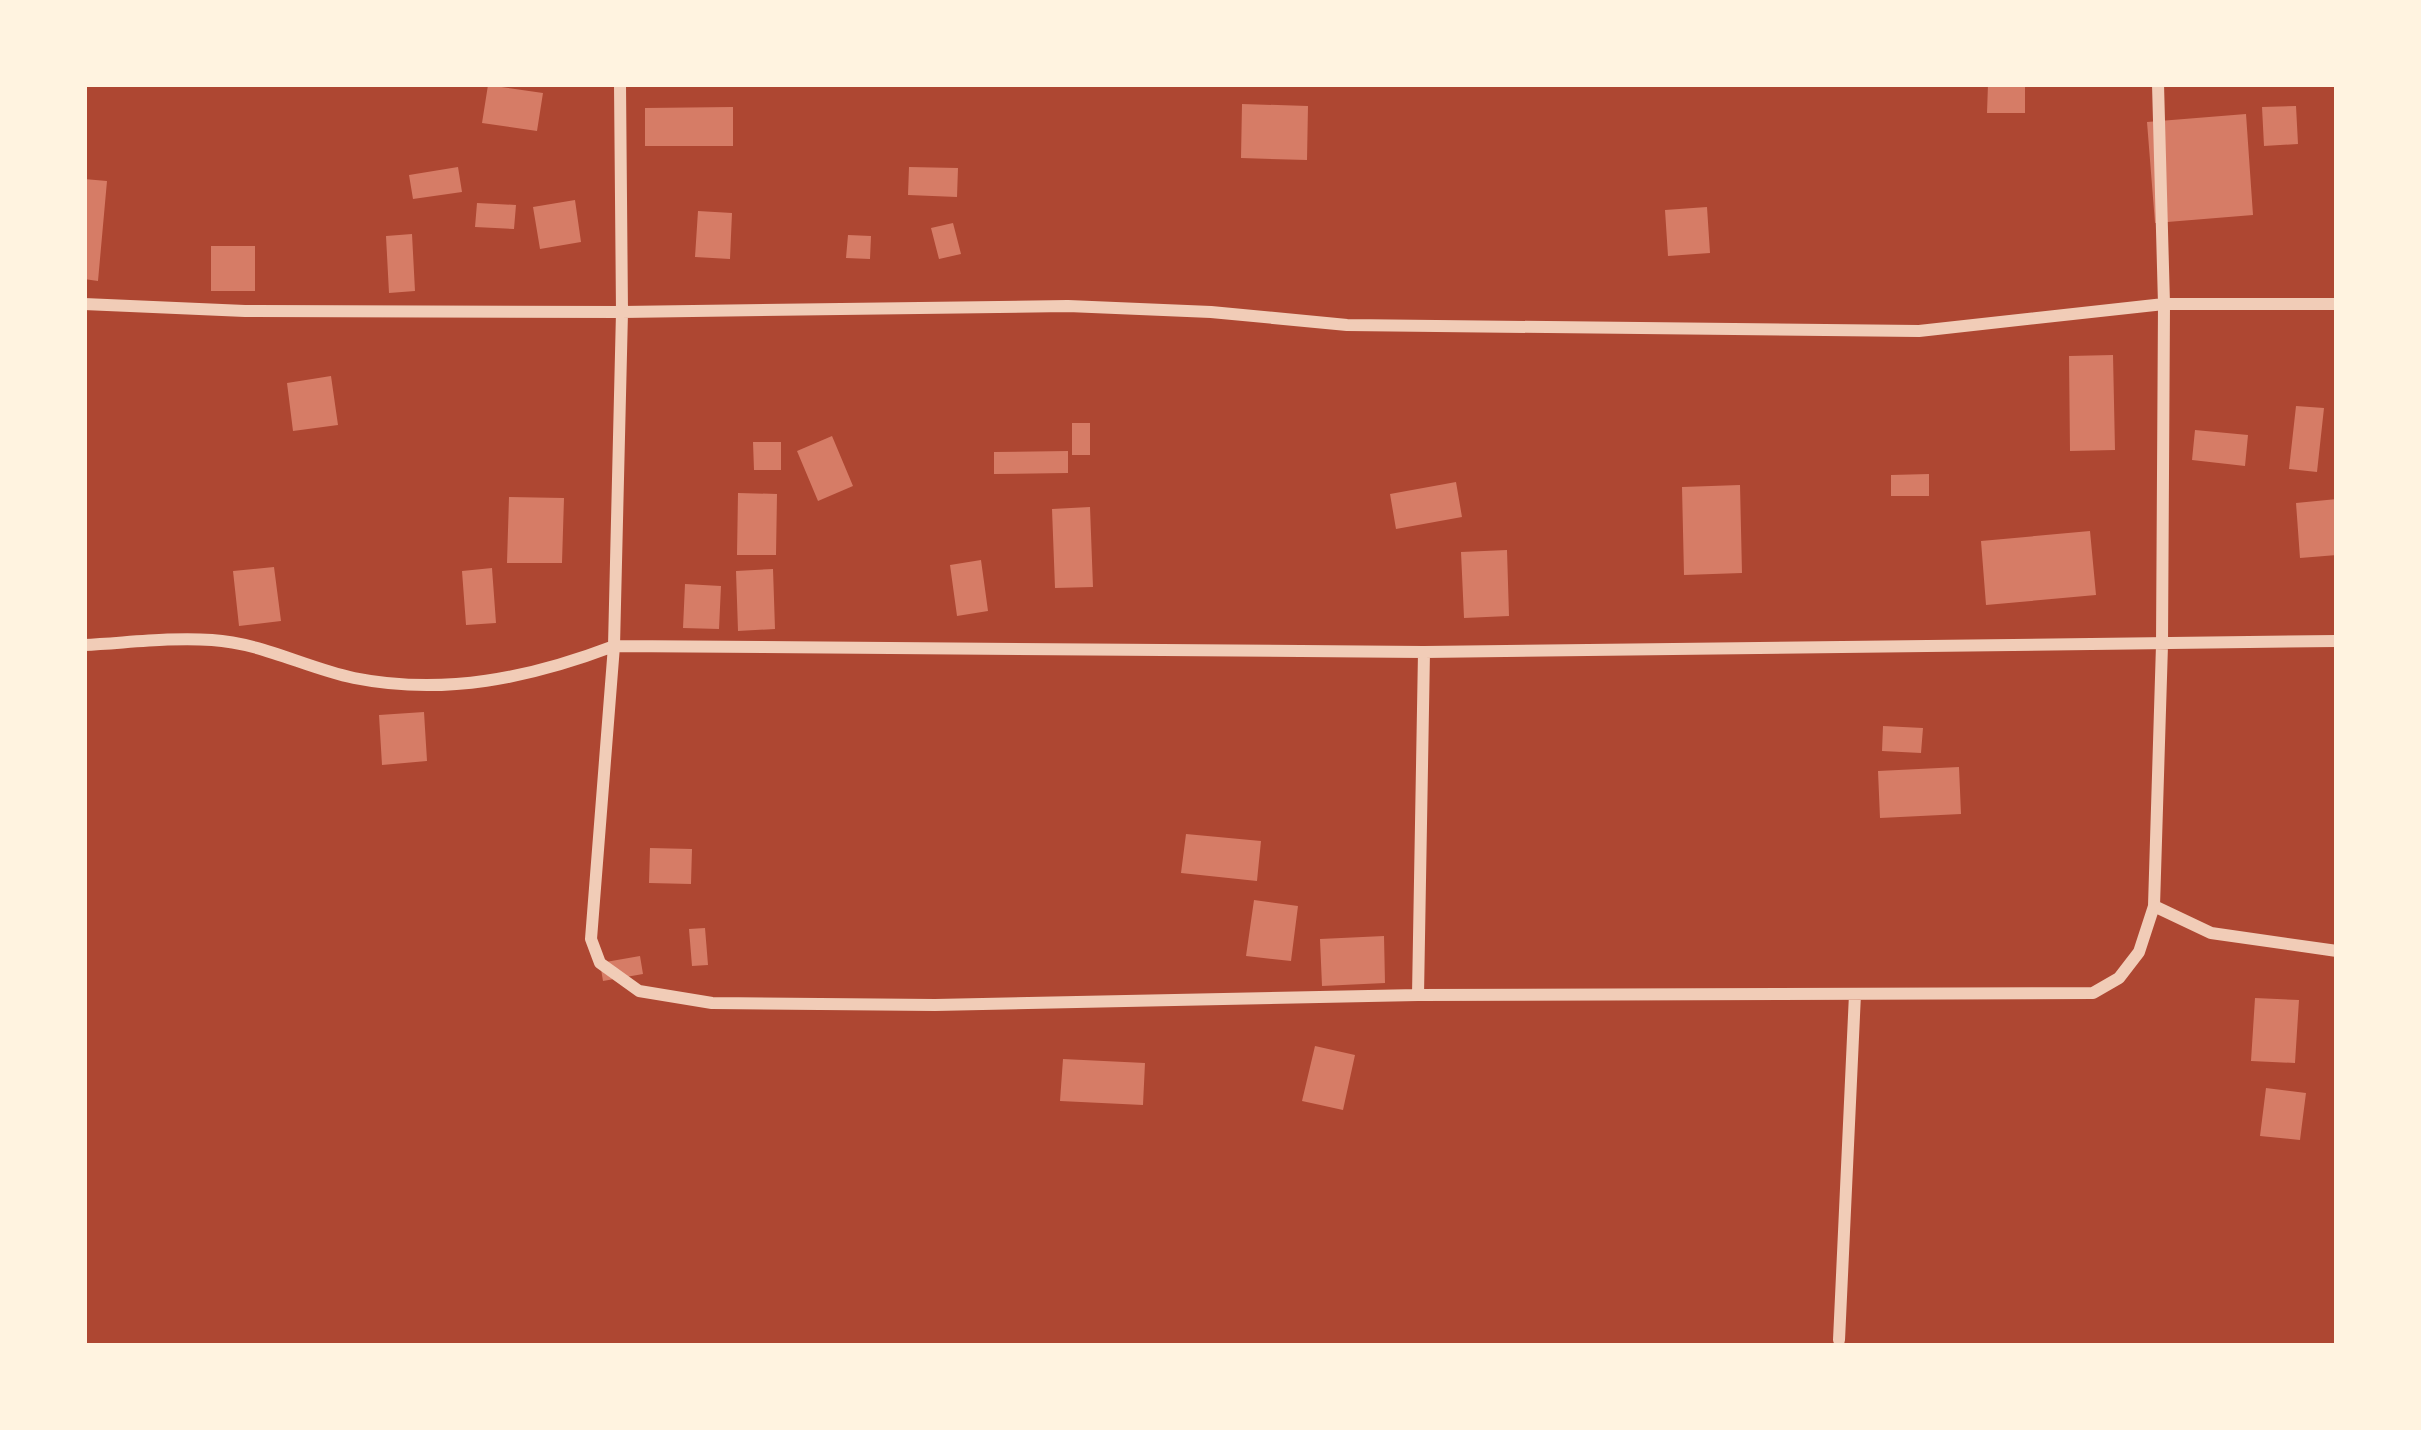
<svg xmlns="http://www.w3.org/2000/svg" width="2421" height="1430" viewBox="0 0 2421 1430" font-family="'Exo 2',sans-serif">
	<rect width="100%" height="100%" fill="#c8553d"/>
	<!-- green -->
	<path fill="#ae4732" d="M84 84H2337V1346H84Z"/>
	<!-- building -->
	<path fill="#d67c66" d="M1988 84H2025V113H1987Z
		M488 85 543 93 537 131 482 123Z
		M1242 104 1308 106 1307 160 1241 158Z
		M2296 106 2298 144 2264 146 2262 107Z
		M733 107V146H645V108Z
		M2246 114 2253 215 2155 223 2147 122Z
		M458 167 462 192 413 199 409 175Z
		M909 167 958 168 957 197 908 195Z
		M84 179 107 181 98 281 84 279Z
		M575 200 581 242 540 249 533 207Z
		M477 203 516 205 514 229 475 227Z
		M1707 207 1710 253 1668 256 1665 210Z
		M698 211 732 213 730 259 695 257Z
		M953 223 961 254 939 259 931 228Z
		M412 234 415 291 389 293 386 236Z
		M848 235 871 236 870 259 846 258Z
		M211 246H255V291H211Z
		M2113 355 2115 450 2070 451 2069 356Z
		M331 376 338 425 293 431 287 383Z
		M2296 406 2324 408 2317 472 2289 469Z
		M1072 423H1090V455H1072Z
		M2195 430 2248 435 2245 466 2192 460Z
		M832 436 853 486 818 501 797 451Z
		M753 442H781V470H754Z
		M1068 451V473L994 474V452Z
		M1929 474V496H1891V475Z
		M1456 482 1462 517 1396 529 1390 494Z
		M1740 485 1742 573 1684 575 1682 487Z
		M738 493 777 494 776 555H737Z
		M509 497 564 498 562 563H507Z
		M2337 499V555L2300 558 2296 503Z
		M1090 507 1093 587 1055 588 1052 509Z
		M2090 531 2096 595 1986 605 1981 541Z
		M1507 550 1509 616 1464 618 1461 552Z
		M981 560 988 611 957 616 950 565Z
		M274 567 281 621 239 626 233 571Z
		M492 568 496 623 466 625 462 571Z
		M773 569 775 629 738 631 736 571Z
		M685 584 721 586 719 629 683 628Z
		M424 712 427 761 382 765 379 715Z
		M1883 726 1923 728 1921 753 1882 751Z
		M1959 767 1961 814 1880 818 1878 771Z
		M1186 834 1261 841 1257 881 1181 873Z
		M650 848 692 849 691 884 649 883Z
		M1254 900 1298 906 1291 961 1246 956Z
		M705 928 708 965 692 966 689 929Z
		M1384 936 1385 983 1322 986 1320 939Z
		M640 956 643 974 603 981 600 963Z
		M2255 998 2299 1000 2295 1063 2251 1061Z
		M1315 1046 1355 1055 1343 1110 1302 1101Z
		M1063 1059 1145 1063 1143 1105 1060 1101Z
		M2266 1088 2306 1093 2300 1140 2260 1136Z"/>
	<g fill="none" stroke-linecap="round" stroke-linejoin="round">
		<!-- minor -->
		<path stroke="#f1ccb7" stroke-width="12" d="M620 84 622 312 614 646 591 939 600 963 639 991 712 1003 935 1005 1418 995 2093 993 2119 978 2139 952 2154 906 2162 645 2164 304 2158 84
			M84 304 245 311 622 312 1068 306 1211 312 1347 325 1919 331 2164 304H2337
			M84 645C126 643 170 637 212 640 262 643 306 668 354 678 444 696 530 678 614 646L1424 652 2337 641
			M2154 906 2211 933 2337 951
			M1418 995 1424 652
			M1839 1340 1855 994"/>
	</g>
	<!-- border -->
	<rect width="2421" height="1430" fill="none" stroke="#fff3e0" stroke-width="174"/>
</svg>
